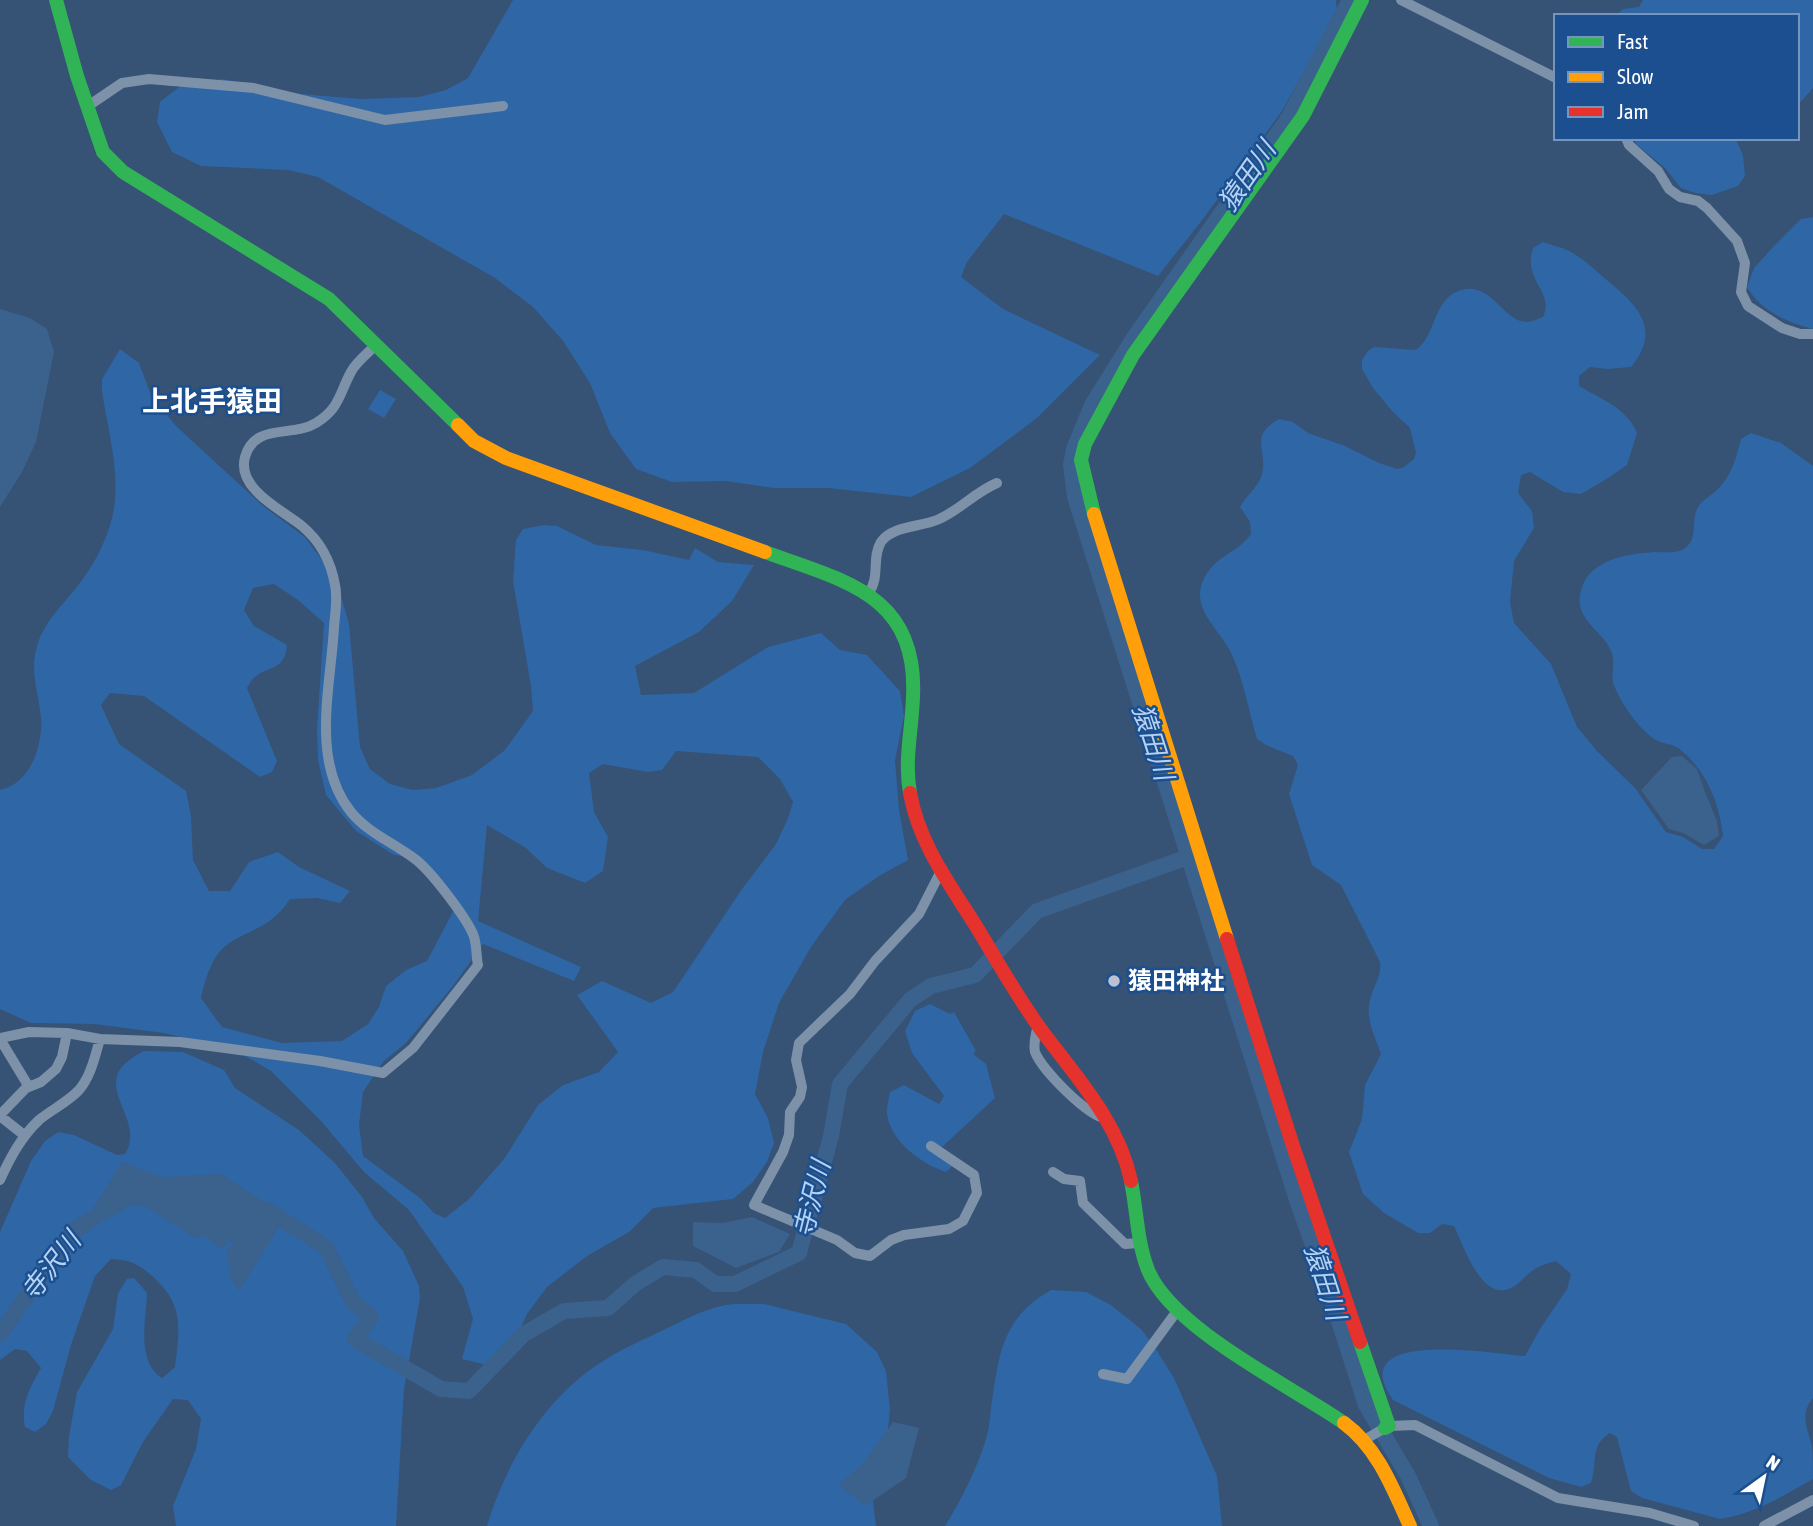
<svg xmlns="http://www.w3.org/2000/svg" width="1813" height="1526" viewBox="0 0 1813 1526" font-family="'Asap Condensed','Noto Sans JP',sans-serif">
	<rect width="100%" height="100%" fill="#365274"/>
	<!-- green -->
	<path fill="#2f66a5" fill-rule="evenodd" d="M513 0H1336L1337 13 1282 111 1203 219 1158 276 1004 214 967 262 961 277 1003 309 1100 355 1037 418 970 468 911 497 828 488H774L725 481 672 482 636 469 610 433 590 383 563 341 533 307 495 278 318 177 288 170 201 166 172 152 157 122 160 102 179 87 222 79 301 94 361 99 419 97 446 90 468 78Z
		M1643 0H1813V88L1797 106V16H1615L1623 9 1639 7Z
		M1634 138H1735L1743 155 1745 176 1738 186 1712 195 1695 193 1681 188 1665 168 1636 144Z
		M1813 217V329C1786 322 1761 311 1747 287L1754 268 1773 247 1801 219Z
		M1543 242C1551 245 1561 247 1569 251 1583 258 1596 271 1608 281 1638 306 1662 329 1631 367L1608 369 1590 367 1579 376V386C1602 400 1626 407 1637 433L1627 465 1605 480 1581 494 1563 492 1530 472 1521 475 1518 493 1532 511 1534 528 1514 561 1510 602 1514 623 1551 664 1577 727 1597 751 1635 788 1666 832 1683 837 1702 849H1714L1723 836C1719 802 1706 769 1678 748 1672 744 1664 744 1658 741 1648 737 1634 720 1628 711 1623 704 1616 691 1613 683 1611 673 1616 662 1611 651 1601 628 1571 619 1582 587 1592 559 1627 554 1654 552 1663 552 1677 554 1685 548 1698 539 1691 522 1697 509 1702 499 1713 495 1720 487 1733 472 1736 457 1741 439L1751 433 1781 443 1813 466V1398C1799 1415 1808 1429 1812 1446 1813 1455 1813 1469 1813 1479 1783 1496 1754 1514 1720 1519L1642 1498 1631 1491 1617 1437 1610 1433C1589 1446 1598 1462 1591 1483L1581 1487 1549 1478 1393 1400C1342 1327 1494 1354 1525 1356L1540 1329 1567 1289 1571 1274 1556 1261C1549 1263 1541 1265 1535 1269 1527 1274 1521 1282 1513 1287 1482 1305 1464 1246 1454 1226L1442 1224 1430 1233H1418L1384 1213 1363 1194 1349 1152 1362 1119 1365 1085 1381 1054C1375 1037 1365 1018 1370 1000 1373 987 1382 976 1380 962L1341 885 1312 865 1289 794 1298 765 1293 756 1266 745 1257 739C1249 712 1244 681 1232 655 1222 632 1192 611 1202 583 1213 555 1236 555 1251 534L1250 522 1240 507C1246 495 1258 488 1262 474 1268 450 1248 436 1279 419L1293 422 1308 433 1345 446 1379 463 1397 469 1404 467 1414 459 1416 453 1410 428 1393 412 1373 388 1362 369V360L1368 351 1374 347 1416 350C1438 334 1432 294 1466 289 1494 286 1504 322 1527 322 1532 322 1539 318 1543 317 1555 292 1522 280 1533 248Z
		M120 349 139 363 151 395 176 426 263 506 305 537 336 579 349 624 360 747 370 769 390 784 413 790 436 788 472 775 505 750 533 711 531 686 513 581 516 540 523 529 544 525 557 526 596 545 643 550 689 560 695 548 718 562 754 565 732 601 699 632 635 666 641 695 694 693 768 647 821 633 840 650 867 655 900 691 904 716 895 760 899 810 908 860 879 876 845 900 811 947 779 1003 763 1052 755 1094 768 1118 774 1143 767 1162 753 1182 733 1199 653 1208 629 1232 587 1256 547 1287 527 1314 511 1350 495 1367 462 1359 473 1319 463 1287 409 1210 364 1172 321 1121 271 1071 235 1050 164 1033 94 1024 31 1023 0 1009V790C27 784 39 755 41 729 43 705 29 677 36 650 42 624 60 608 76 588 92 568 106 543 112 518 122 477 108 432 102 391V379ZM274 584 298 600 324 623 317 728 318 760 326 795 356 831 394 855 423 859 458 902 427 961 406 970 386 986 379 1007 368 1024 342 1041 282 1043 222 1027 201 998C205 980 212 955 228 944 254 927 271 928 290 899L317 898 340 903 350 891 299 867 278 852 249 862 230 891H209L193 860 191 816 186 791 119 744 101 705 110 693 144 696 260 777 272 772 277 761 247 688C249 685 251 680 254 678 267 665 285 672 287 645L254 626 244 610 253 588ZM676 751 758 757 780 779 793 802 788 818 776 844 742 889 673 992 651 1003 602 981 577 995 618 1052 599 1072 563 1085 538 1105 504 1159 469 1199 445 1218 434 1213 420 1198 363 1156 359 1125 363 1092 383 1062 406 1043 453 986 483 944 574 981 581 967 478 921 487 825 526 848 547 868 585 883 603 871 608 837 594 812 589 773 603 764 648 772 662 770Z
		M380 390 396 399 384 418 368 409Z
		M930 1004 950 1014 954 1012 976 1051 973 1054 986 1064 995 1098 941 1148 959 1160 946 1172C922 1164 892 1143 887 1115 886 1108 889 1099 890 1092L904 1085 939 1104 944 1096 912 1053 905 1031 915 1011Z
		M144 1051 183 1052 224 1070 235 1088 299 1130 335 1163 362 1197 374 1218 403 1251 419 1286 420 1298 404 1389 396 1526H176L173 1506 196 1449 201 1419 188 1400 173 1399 143 1442 121 1485 111 1490 91 1480 68 1457 69 1436 77 1392 113 1329 118 1293 127 1279 134 1278 147 1293C146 1320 136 1361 162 1378L175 1367C180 1326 184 1304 151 1275 137 1263 129 1260 111 1259L95 1276 71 1345 53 1411 46 1424 35 1432 25 1427C20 1405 30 1387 41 1368L27 1351 15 1349 0 1360V1232L31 1161 45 1141 58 1132 74 1135 117 1155 125 1154C149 1116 80 1082 144 1051Z
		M1051 1290 1086 1292 1111 1305 1141 1329 1154 1346 1174 1378 1217 1476 1222 1526H945C961 1500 977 1469 986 1439 989 1429 990 1418 991 1408 999 1356 1001 1318 1051 1290Z
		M764 1304 846 1324 877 1352 886 1371 890 1410 885 1456 873 1502 876 1526H487C505 1464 545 1398 600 1363 618 1351 638 1342 657 1333 679 1323 702 1309 726 1305 738 1303 751 1304 764 1304Z"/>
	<!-- water -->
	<path fill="#3b618d" d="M0 309 30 318 47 329 54 352 36 442 22 472 0 507Z
		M1682 756 1697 769 1705 792 1717 821 1719 836 1704 845 1683 833 1669 829 1641 790 1672 757Z
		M122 1162 161 1177 221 1174 286 1216 239 1291 230 1277 227 1251 233 1243 229 1241 223 1250 203 1235 195 1238 145 1206H130L76 1236 67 1224 92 1210Z
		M752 1217 790 1234 779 1252 736 1268 693 1246V1222L722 1223Z
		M893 1422 919 1428 906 1478 865 1506 839 1485 864 1462Z"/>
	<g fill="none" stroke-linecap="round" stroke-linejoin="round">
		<!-- river -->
		<path stroke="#3b618d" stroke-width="16" d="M1350 0 1289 117 1135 336 1092 405 1074 449 1071 465 1075 497 1298 1203 1328 1287 1366 1405 1408 1476 1431 1526
			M267 1210 326 1247 353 1302 371 1317 355 1339 441 1389 469 1391 524 1334 564 1311 608 1308 635 1284 663 1267 696 1270 715 1284H735L799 1253 831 1136 840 1084 910 1000 931 986 975 975 1037 911 1188 857
			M0 1334 71 1234 89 1221"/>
		<!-- street -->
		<path stroke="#7d92a8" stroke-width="10" d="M1401 0 1556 78
			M88 106 122 83 149 79 254 88 385 120 503 106
			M1626 138 1629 145 1658 171 1669 189 1680 197 1698 201 1707 208 1737 241 1745 263 1741 292 1748 306 1782 328 1800 334H1813
			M868 594C881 577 871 558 881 542 892 526 920 527 937 520 959 511 975 492 997 483
			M1038 1025C1036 1033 1033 1044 1035 1052 1042 1070 1088 1117 1107 1119
			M0 1038 29 1032 67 1033 100 1039 180 1042 320 1061 383 1073 413 1048 478 965C476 956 477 943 473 934 465 916 431 871 415 859 394 843 368 833 351 812 310 761 331 686 334 627 335 614 338 598 335 585 331 562 320 541 302 526 284 511 236 489 245 457 255 422 292 438 316 423 340 408 339 394 351 372 356 362 368 353 376 345
			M0 1039 29 1087
			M0 1115 26 1088 41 1082 56 1069 62 1057 67 1033
			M0 1116 24 1135
			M931 1146 974 1175 977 1193 963 1221 949 1229 904 1235 891 1240 870 1256 855 1253 837 1240 754 1205 783 1152 789 1135 790 1112 800 1097 802 1087 796 1060 799 1043 850 994 875 961 919 914 942 869
			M1053 1172 1064 1179 1080 1181 1083 1203 1125 1244 1139 1243
			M0 1180C10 1158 21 1137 39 1120 51 1110 68 1102 79 1090 91 1076 95 1056 100 1039
			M1103 1374 1127 1379 1177 1311
			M1389 1426 1415 1425 1558 1498 1650 1513 1694 1526
			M1364 1440 1385 1428
			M1764 1526 1813 1500"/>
		<!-- fast -->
		<path stroke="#30b455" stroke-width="14" d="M56 0 77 76 103 152 123 172 329 299 458 425
			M1094 514 1081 460 1085 444 1133 355 1303 116 1362 0
			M765 552C844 581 918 594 913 697 912 729 904 761 910 793
			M1131 1181C1137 1211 1137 1242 1148 1270 1172 1329 1291 1386 1344 1423
			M1360 1342 1389 1426 1385 1428"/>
		<!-- slow -->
		<path stroke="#ff9f0a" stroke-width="14" d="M458 425 474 441 506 458 765 552
			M1094 514 1227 939
			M1344 1423C1378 1448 1393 1489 1410 1526"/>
		<!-- jam -->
		<path stroke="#e5322d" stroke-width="14" d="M910 793C919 845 952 887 979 931 1000 966 1020 1002 1045 1035 1079 1080 1119 1124 1131 1181
			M1227 939 1293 1146 1360 1342"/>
	</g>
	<!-- markers -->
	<circle fill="#b9c2ce" stroke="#1b4f8f" stroke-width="2.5" cx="1114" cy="981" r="7"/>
	<g text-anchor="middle" stroke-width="5" stroke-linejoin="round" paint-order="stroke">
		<!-- poi labels -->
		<g font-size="24" font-weight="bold" fill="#fff" stroke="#1b4f8f" text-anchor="start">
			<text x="1128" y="989">猿田神社</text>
		</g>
		<!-- water labels -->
		<g font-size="26" font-style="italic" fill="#b5d3f5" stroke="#1b4f8f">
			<text transform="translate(1247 176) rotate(-55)" y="9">猿田川</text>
			<text transform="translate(1153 742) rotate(72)" y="9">猿田川</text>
			<text transform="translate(812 1199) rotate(-76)" y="9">寺沢川</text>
			<text transform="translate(51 1266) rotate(-52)" y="9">寺沢川</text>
			<text transform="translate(1325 1282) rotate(72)" y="9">猿田川</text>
		</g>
		<!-- quarter labels -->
		<g font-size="28" font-weight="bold" fill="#fff" stroke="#1b4f8f">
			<text x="212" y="411">上北手猿田</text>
		</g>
	</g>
	<!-- legend -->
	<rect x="1554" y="14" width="245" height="126" fill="#1b4f8f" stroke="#7695bc" stroke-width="2"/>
	<rect x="1568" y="37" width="35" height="10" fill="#30b455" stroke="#7695bc" stroke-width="2"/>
	<text x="1617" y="49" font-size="21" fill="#ffffff">Fast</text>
	<rect x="1568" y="72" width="35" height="10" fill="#ff9f0a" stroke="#7695bc" stroke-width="2"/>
	<text x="1617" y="84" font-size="21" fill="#ffffff">Slow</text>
	<rect x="1568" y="107" width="35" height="10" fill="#e5322d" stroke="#7695bc" stroke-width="2"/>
	<text x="1617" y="119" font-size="21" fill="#ffffff">Jam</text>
	<!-- north arrow -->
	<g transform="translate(1764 1477) rotate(33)" stroke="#1b4f8f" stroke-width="5" paint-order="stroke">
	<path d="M0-5L12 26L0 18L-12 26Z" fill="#ffffff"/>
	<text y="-10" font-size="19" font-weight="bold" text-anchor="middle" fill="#ffffff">N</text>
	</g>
</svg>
